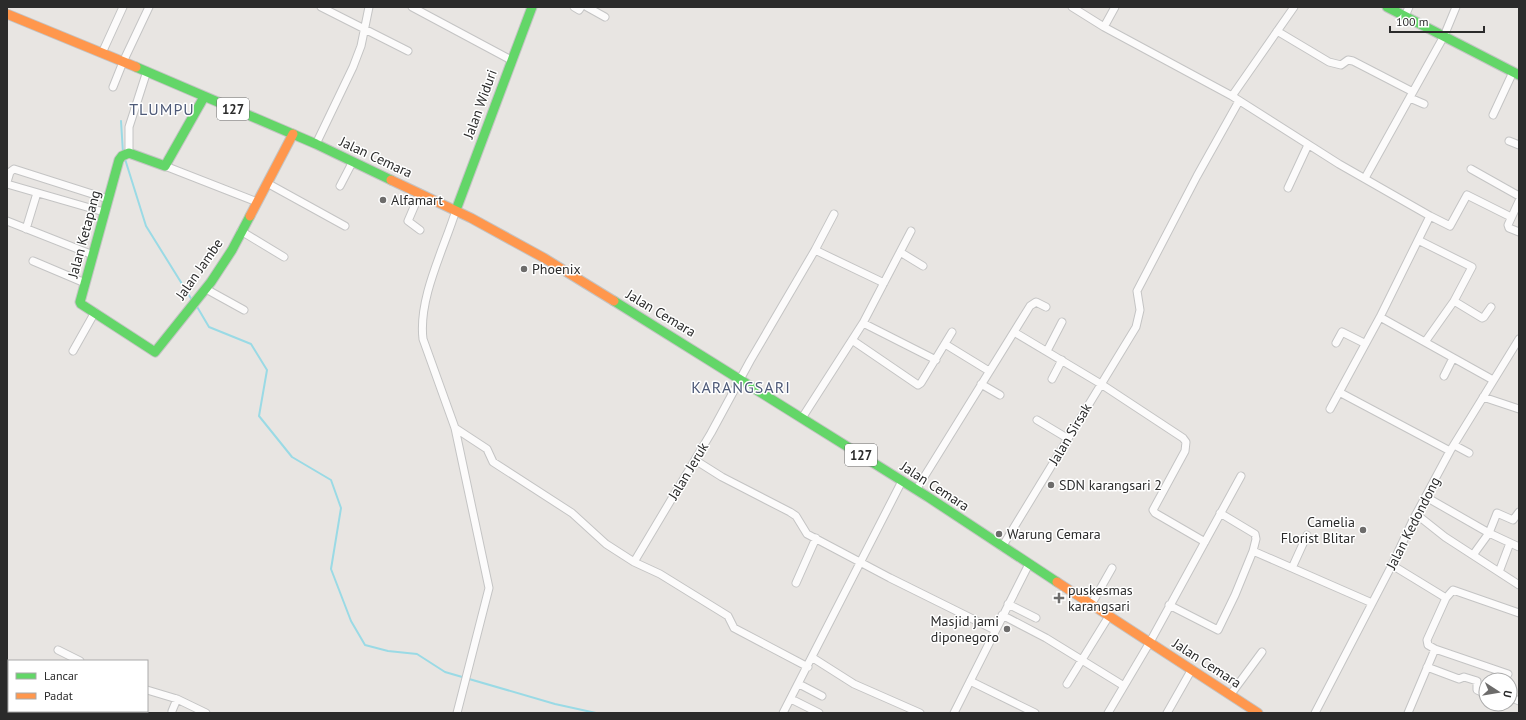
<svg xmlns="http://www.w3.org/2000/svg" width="1526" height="720" viewBox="0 0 1526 720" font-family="'PT Sans',sans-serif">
	<rect width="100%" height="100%" fill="#e8e5e2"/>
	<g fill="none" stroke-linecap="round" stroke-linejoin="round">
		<!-- stream -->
		<path stroke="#9adae5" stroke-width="2" d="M121 121 123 153
			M125 159 146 226 192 300
			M196 305 209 327 251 344 267 370 259 416 292 457 331 480 341 508 331 569 351 621 365 645 388 651 417 654 445 672 555 704 596 713"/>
		<!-- street casing -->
		<g stroke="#c4c4c4" stroke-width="9">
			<path id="street" d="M321 7 408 51
				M412 7 511 60
				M574 7 579 10 581 7
				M587 7 605 17
				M1072 7 1104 27 1232 96
				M1294 7 1232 96 1339 164 1430 216 1380 317 1493 380
				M1405 16 1409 7
				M1104 27 1115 7
				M1277 31 1329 62 1341 65 1348 60 1353 61 1413 92
				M102 53 123 7
				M113 87 123 62 149 7
				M1410 98 1424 104
				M1493 115 1513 72
				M1509 141 1519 145
				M316 144 353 67 361 46 369 7
				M129 153V127L147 71
				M165 166 257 202
				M1471 169 1519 196
				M1365 178 1444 36 1456 7
				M7 182 10 172 14 169 108 199
				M267 183 345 226
				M7 184 104 212
				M340 186 353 161
				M1288 188 1308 145
				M420 193 408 221 420 230
				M1519 201 1508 225 1509 228 1519 232
				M456 210C444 249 418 298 423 339L455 428 489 588 457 713
				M1430 216 1450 226 1467 195 1511 217
				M7 221 93 255
				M26 229 37 193
				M241 231 284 257
				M1418 240 1472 267 1454 301 1425 342
				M815 250 884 283
				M900 252 923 266
				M33 261 85 283
				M206 289 244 310
				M1454 301 1482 318 1484 317 1491 307
				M863 323 936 360
				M1014 332 1101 384 1183 438 1186 442 1185 451 1153 510 1155 513 1205 542
				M852 340 918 385 921 383 952 332
				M1336 343 1342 332 1364 343
				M945 344 989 371
				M73 351 95 312
				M1047 351 1062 322
				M1444 376 1453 358
				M1052 379 1062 360
				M981 384 1000 395
				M1339 392 1450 451
				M1483 397 1519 409
				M1330 409 1380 317
				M802 418 863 323 911 231
				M1037 420 1067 438
				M455 428 487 449 493 462 572 513 606 544 634 562 660 574 728 616 734 628 808 667
				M1454 445 1469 453
				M695 460 722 477 790 512 796 516 807 534 890 578 995 630
				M916 490 1030 306 1036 302 1046 307
				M1426 497 1489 533 1497 513 1513 520 1519 512
				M1220 513 1255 534 1256 539 1253 551
				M1416 514 1445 537 1519 585
				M1002 547 1136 327 1140 310 1137 291 1197 176 1239 101
				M1473 555 1489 533 1519 547
				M634 562 711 433 750 361 815 250 834 214
				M1392 565 1446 598
				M1292 568 1307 535
				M1499 572 1510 543
				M796 583 816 538
				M1008 604 1036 618
				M1091 605 1112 568
				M1169 605 1218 630 1235 595 1253 551 1372 603
				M1002 615 1046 638 1124 686
				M58 650 80 661
				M813 658 854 684 920 713
				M1427 667 1459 679 1464 677 1477 681V690L1486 694
				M1508 674 1435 649 1428 645 1427 640 1446 598 1453 590 1519 613
				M970 681 1035 713
				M799 684 822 696
				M1067 684 1109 616
				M147 690 177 699 206 713
				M1231 694 1262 652
				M1510 697 1519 701
				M791 699 819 713
				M135 711 142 713
				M172 711 177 699
				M28 713 29 711
				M118 713 119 711
				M783 713 902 481
				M954 713 1029 564
				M1108 713 1150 642 1241 476
				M1167 713 1192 669
				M1315 713 1392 565 1413 520 1450 451 1519 339
				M1408 713 1435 649"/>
		</g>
		<!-- fast casing -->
		<g stroke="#c4c4c4" stroke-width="11">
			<path id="fast" d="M1387 7 1519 75
				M136 67 316 144 391 180
				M204 97 165 166 129 153 122 156 119 160 80 302 81 304 155 352 211 282 232 250 250 216
				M456 210 532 7
				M614 301 928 497 1057 582"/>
		</g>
		<!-- slow casing -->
		<g stroke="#c4c4c4" stroke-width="11">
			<path id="slow" d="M7 14 136 67
				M391 180 471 218 544 258 614 301
				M250 216 293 134
				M1057 582 1258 713"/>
		</g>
		<!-- street -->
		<use href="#street" stroke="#fcfbfb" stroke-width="7"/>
		<!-- fast -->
		<use href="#fast" stroke="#63d668" stroke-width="9"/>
		<!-- slow -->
		<use href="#slow" stroke="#ff974d" stroke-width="9"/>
	</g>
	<!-- markers -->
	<g fill="#6d6c6b" stroke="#fff" stroke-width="1.5">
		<circle cx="383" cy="200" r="4"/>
		<circle cx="524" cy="269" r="4"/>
		<circle cx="1051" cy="485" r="4"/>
		<circle cx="1363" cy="530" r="4"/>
		<circle cx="999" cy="534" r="4"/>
		<path d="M1057 592h4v4h4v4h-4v4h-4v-4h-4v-4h4z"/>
		<circle cx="1007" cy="629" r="4"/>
	</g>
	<g text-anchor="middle" stroke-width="3" stroke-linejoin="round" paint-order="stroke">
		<!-- shield labels -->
		<g fill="#fff" stroke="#6b6b6b" stroke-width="1">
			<rect x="217" y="98" width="32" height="22" rx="3"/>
			<rect x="845" y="444" width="32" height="22" rx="3"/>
		</g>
		<g font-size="13" font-weight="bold" fill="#2b2b2b">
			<text x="233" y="114">127</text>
			<text x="861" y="460">127</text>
		</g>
		<!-- street labels -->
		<g font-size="14" fill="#2b2b2b" stroke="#fff">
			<text transform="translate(480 104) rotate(-70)" y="5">Jalan Widuri</text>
			<text transform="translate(376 157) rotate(25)" y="5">Jalan Cemara</text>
			<text transform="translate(84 234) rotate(-75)" y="5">Jalan Ketapang</text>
			<text transform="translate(199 269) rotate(-55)" y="5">Jalan Jambe</text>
			<text transform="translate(661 313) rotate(31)" y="5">Jalan Cemara</text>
			<text transform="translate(1070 434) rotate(-59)" y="5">Jalan Sirsak</text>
			<text transform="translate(688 471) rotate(-59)" y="5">Jalan Jeruk</text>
			<text transform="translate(935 486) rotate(33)" y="5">Jalan Cemara</text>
			<text transform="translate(1413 523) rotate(-63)" y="5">Jalan Kedondong</text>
			<text transform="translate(1207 663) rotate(33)" y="5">Jalan Cemara</text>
		</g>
		<!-- poi labels -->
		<g font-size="14" fill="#2b2b2b" stroke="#fff" text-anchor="start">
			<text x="391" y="205">Alfamart</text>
			<text x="532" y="274">Phoenix</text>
			<text x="1059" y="490">SDN karangsari 2</text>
			<text x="1355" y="527" text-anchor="end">Camelia<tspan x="1355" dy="16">Florist Blitar</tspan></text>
			<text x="1007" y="539">Warung Cemara</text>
			<text x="1068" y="595">puskesmas<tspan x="1068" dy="16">karangsari</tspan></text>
			<text x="999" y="626" text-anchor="end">Masjid jami<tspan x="999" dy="16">diponegoro</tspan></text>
		</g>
		<!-- quarter labels -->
		<g font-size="16" letter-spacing="1" fill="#4e5a78" stroke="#fff">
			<text x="162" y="115">TLUMPU</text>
			<text x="741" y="393">KARANGSARI</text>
		</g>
	</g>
	<!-- border -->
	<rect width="1526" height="720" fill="none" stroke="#2b2b2b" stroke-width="16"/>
	<!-- legend -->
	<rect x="8" y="660" width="140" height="52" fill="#ffffff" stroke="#aaaaaa"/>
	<rect x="16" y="673" width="20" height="6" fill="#63d668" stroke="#aaaaaa"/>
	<text x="44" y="680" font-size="12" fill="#2b2b2b">Lancar</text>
	<rect x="16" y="693" width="20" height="6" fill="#ff974d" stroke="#aaaaaa"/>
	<text x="44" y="700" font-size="12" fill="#2b2b2b">Padat</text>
	<!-- north arrow -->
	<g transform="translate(1498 692) rotate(102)"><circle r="19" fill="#ffffff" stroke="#aaaaaa"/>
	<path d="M0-3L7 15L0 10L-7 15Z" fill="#6d6c6b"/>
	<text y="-6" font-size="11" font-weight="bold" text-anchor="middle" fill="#2b2b2b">U</text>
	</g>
	<!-- scale -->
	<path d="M1390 26v6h94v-6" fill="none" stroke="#2b2b2b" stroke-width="2"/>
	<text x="1396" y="26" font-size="12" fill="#2b2b2b" stroke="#ffffff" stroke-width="3" paint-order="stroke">100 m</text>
</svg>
